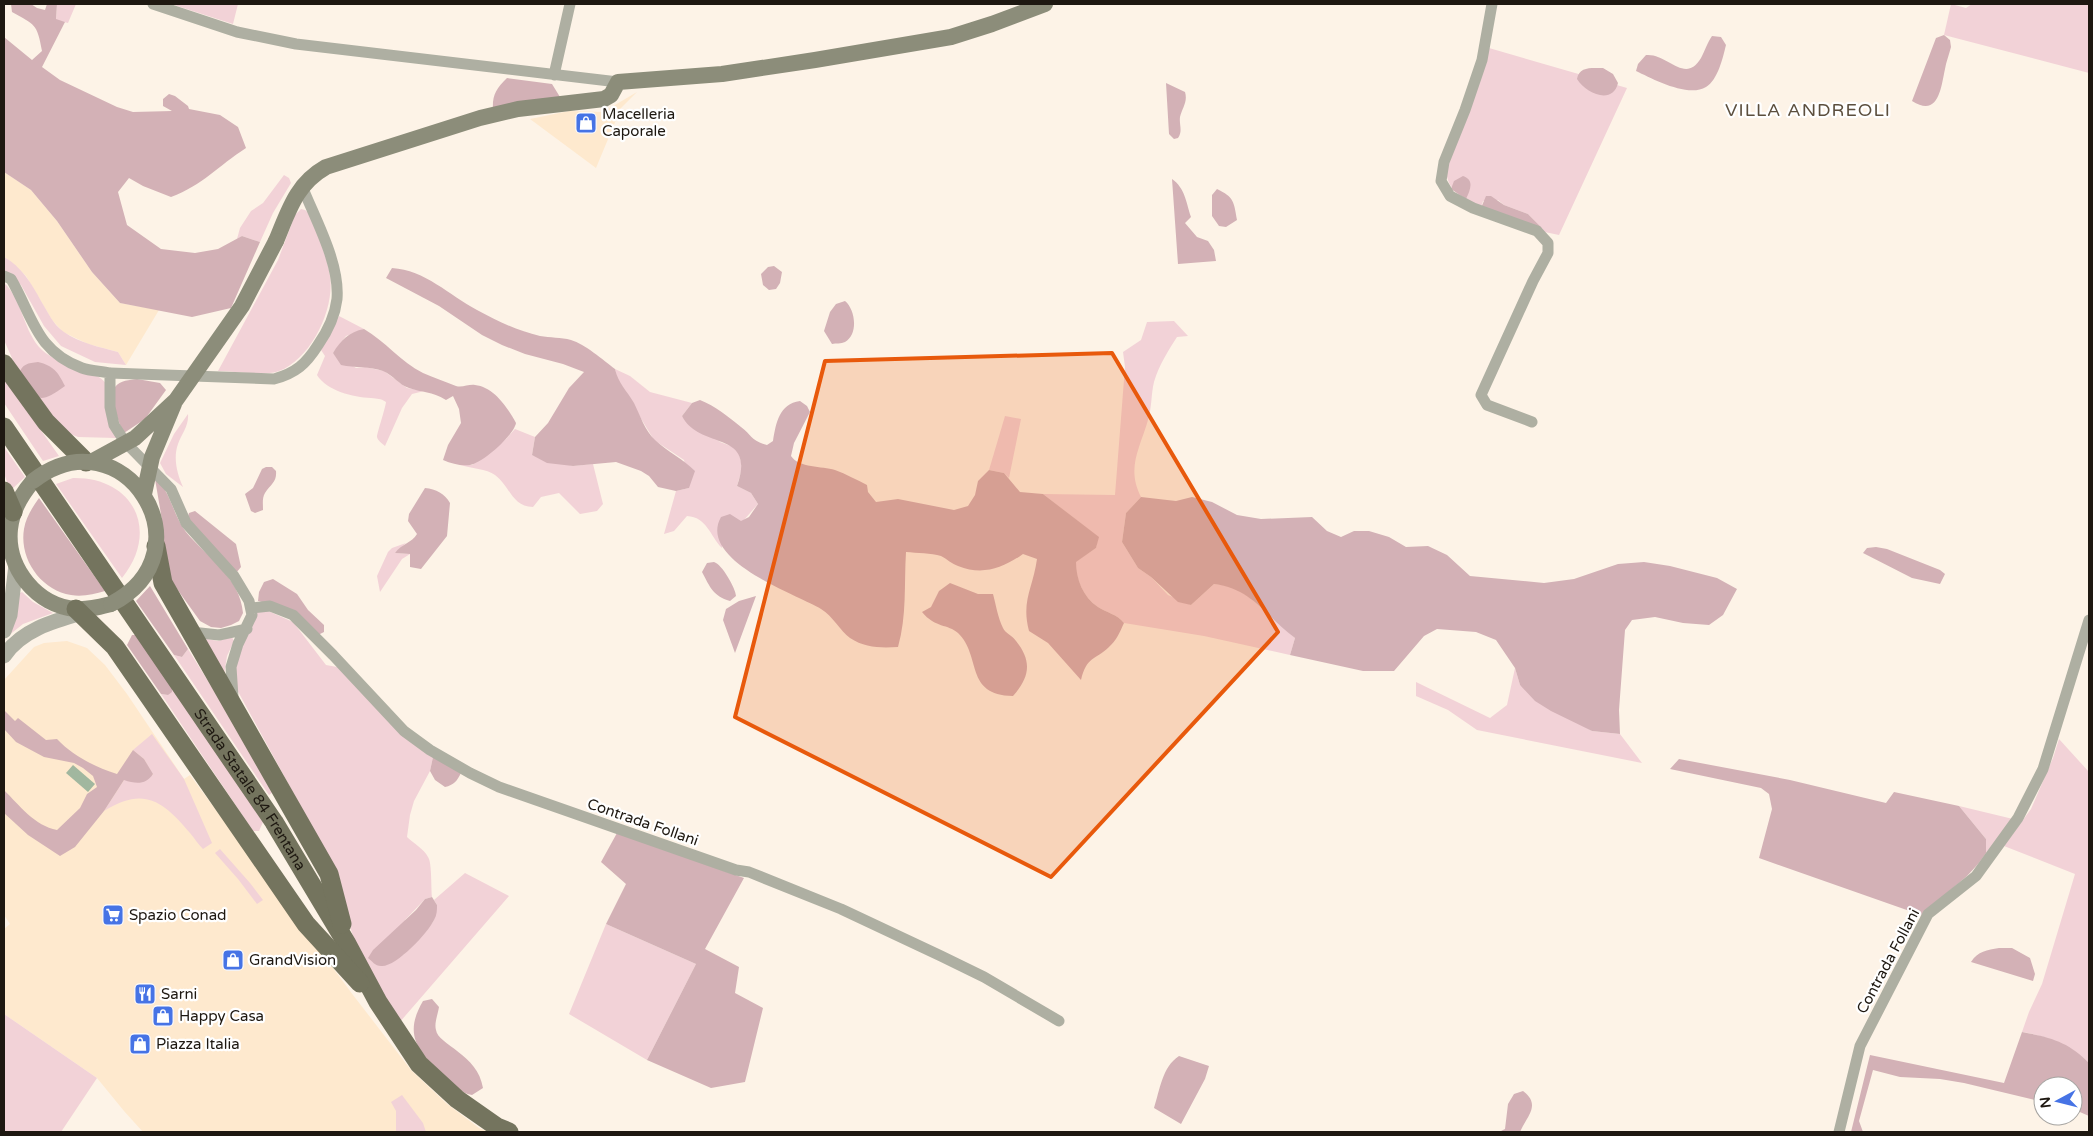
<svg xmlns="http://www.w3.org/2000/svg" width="2093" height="1136" viewBox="0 0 2093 1136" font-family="'Varela Round',sans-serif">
	<rect width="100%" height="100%" fill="#fdf3e7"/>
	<!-- built -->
	<path fill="#fee9ce" d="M637 92 621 108 596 168 530 119 569 111 603 112Z
		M4 172 31 190 57 221 92 272 120 303 159 310 126 365 118 352 88 344 63 332 52 320 26 276 10 261 4 257Z
		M67 641 87 648 105 665 127 694 184 779 190 775 353 995 411 1070 446 1103 479 1128 489 1132H143L124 1111 97 1078 4 1014V929L10 924 4 915V680L34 647 44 643Z"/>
	<!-- green -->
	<path fill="#f2d2d7" d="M57 4H76L68 23 56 20Z
		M171 4H238L233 24Z
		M1951 4 1966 8 1972 4H2089V73L1944 35Z
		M1489 48 1627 88 1559 235 1540 231V226L1528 214 1504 205 1498 200 1483 201 1481 208C1462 196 1448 193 1446 170Z
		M284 175 289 178 291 183 273 213 260 242 242 236 237 239 240 228 251 211 263 203Z
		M301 209 305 210 310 214C317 234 327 255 330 276 335 309 311 359 279 371 268 376 232 371 218 371L278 260 295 215Z
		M4 257C21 266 32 284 41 301 48 312 53 325 64 332 79 343 100 347 118 352L126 365 95 362 61 346 44 326 21 285 4 270Z
		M4 283C23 300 23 332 42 350 58 366 96 367 107 385L116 438 78 437 63 431 19 374 4 340Z
		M339 316 364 329 346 336 333 353 356 368 365 367 384 371 407 388 424 391 412 394 402 408 385 446C382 443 378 441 377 437 377 433 385 410 386 402 380 398 378 399 371 398 353 397 327 391 317 375L325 356 321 350Z
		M1174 321 1188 336 1177 337C1168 351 1159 365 1154 382 1151 394 1152 407 1148 420 1140 448 1126 468 1141 497L1126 513 1122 542 1138 568 1151 577 1168 595 1191 605 1214 584 1231 586 1248 596 1295 638 1290 655 1204 636 1124 623C1117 614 1107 613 1098 607 1083 597 1076 579 1075 562L1096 548 1098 537 1043 494 1115 495 1125 367 1123 352 1141 340 1147 322Z
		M615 369 630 376 650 392 692 403 682 416 720 442 736 448C744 464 742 470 737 486L751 493 758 504 722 545V548C710 536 707 517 687 516L674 531 664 534 676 491 689 488 684 460 654 440 640 417 633 403 617 379Z
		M4 378 59 456 43 461 4 403Z
		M188 414C189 426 182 433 178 444 173 458 177 474 183 487L166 474 160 463 174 434Z
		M1005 416 1021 419 1009 478 1004 473 989 470Z
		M515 429 535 437 532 455 573 466 593 464 603 504 597 511 580 514 559 493 541 497 533 507C512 507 510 486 495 475 487 469 470 468 460 465H472L506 439Z
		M4 447 25 477 10 491 4 473Z
		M73 478C134 477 160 531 122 578L56 484Z
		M406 543 395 553 410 554 402 559 380 592 377 576 388 552 392 548Z
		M22 592 33 602 53 613 23 624 8 636 20 593Z
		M266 610 293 622 326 665 337 667 433 757 430 771 414 801 410 815 407 837C413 843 424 849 428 857 432 862 431 888 432 897L425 899 405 920 403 955 433 922 437 905 434 900 465 873 509 896 399 1023 361 960 325 851 235 686 234 666 257 611Z
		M232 637 234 641 227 656 224 675 202 638 218 641Z
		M188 649 276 790 269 795 174 655 182 657Z
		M1515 668 1520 685 1592 731 1620 734 1642 763 1477 730 1448 710 1416 696V682L1490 718 1507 705Z
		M172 685 263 822 259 831H253L161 694 168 695Z
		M152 734 184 779 212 843 203 849C198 844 195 839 190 833 163 801 144 786 104 811L124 780 153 775 144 759 133 750Z
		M2059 739 2089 772V1063C2071 1045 2047 1036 2022 1032L2029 1012 2042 984 2075 874 2004 846 2031 809 2053 758Z
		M1959 806 2013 819 1978 864 1986 839Z
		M220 849 250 883 263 900 257 904 238 879 215 853Z
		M606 924 696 964 647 1060 569 1014Z
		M4 1014 97 1078 61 1132H4Z
		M402 1095 423 1123 426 1132H396V1111L391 1102Z"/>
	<!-- forest -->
	<path fill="#d3b1b6" d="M11 4H31L37 8 45 10 47 4H57L56 19 65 22 42 67 60 80 117 107 133 112 172 111 163 106V99L169 94 175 96 188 106 189 109 220 115 238 127 246 148C218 166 203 185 171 197L143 186 129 178 118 192 127 225 161 249 195 253 218 249 242 236 260 242 231 308 192 317 120 303 92 272 57 221 31 190 4 172V37L32 60 42 51C37 23 35 25 12 12Z
		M1944 35 1950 40 1951 47C1949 55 1946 62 1945 69 1941 87 1939 118 1912 101L1936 38Z
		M1712 36 1721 37 1726 45C1723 57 1718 80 1706 87 1688 98 1653 79 1636 71L1638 64 1646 55C1668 53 1685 85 1701 58 1705 51 1707 43 1712 36Z
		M1603 68 1613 74 1618 83C1613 105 1586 94 1577 79 1579 66 1592 68 1603 68Z
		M507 78 552 84 560 97 493 111C492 95 496 89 507 78Z
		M1166 83 1185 92C1188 102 1182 108 1180 117 1179 125 1183 131 1178 138L1174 139 1169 134Z
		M1463 176C1475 180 1470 190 1466 199L1451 189 1454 181Z
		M1172 179C1185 188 1186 202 1191 217L1185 223 1197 237 1208 241 1214 250 1216 261 1178 264Z
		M1217 189C1234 197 1234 202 1237 220L1226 227 1219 226 1212 216V195Z
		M1486 196H1491L1504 205 1528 214 1542 228 1481 208Z
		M774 266 782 272 780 283 776 289 769 290 763 285 761 274 768 267Z
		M392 268C425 270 449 295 477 310 497 321 518 331 540 336 550 338 561 337 571 340 585 344 603 360 615 369 618 383 627 391 634 403 640 415 645 431 655 440 668 452 683 459 695 471L689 488 676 491 658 487 649 476 641 471 616 462 573 466 547 463 532 455 535 437 548 423 569 388 584 372 563 364 525 354 502 345 482 335 439 306 386 278Z
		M845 301C855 309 859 334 845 342 841 344 836 343 832 344L824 331 830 312 836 304Z
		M364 329C385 341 401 362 423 373 433 377 445 382 456 386 462 388 469 384 475 385 494 387 508 408 516 423 514 435 483 463 470 465 461 466 452 464 443 460L448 445 461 423 459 409 453 396 446 400C431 391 423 393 409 388 399 385 393 375 383 371 370 366 355 368 341 365L333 353C341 340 349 332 364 329Z
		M38 362C54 366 58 372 65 386 38 406 35 400 19 374 22 364 28 363 38 362Z
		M137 379 160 383 166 390 145 419 124 433C119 425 109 396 115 387 120 380 130 380 137 379Z
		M700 400C715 406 729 417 741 427 752 435 751 441 767 445L773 441C776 423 779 404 800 401L807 406 810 412 794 443 791 456C799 468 822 466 835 470 846 474 857 480 867 485L868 492 876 502 898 499 954 510 968 506 975 495 978 481 989 470 1004 473 1020 492 1043 494 1099 537 1096 548 1076 562C1076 579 1083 597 1098 607 1107 613 1117 614 1124 623 1120 632 1116 641 1109 647 1094 661 1087 656 1081 680L1048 643 1029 631C1021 601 1033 588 1037 559L1023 554C1003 568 983 576 958 566 952 564 947 559 941 556 931 553 917 553 906 552 904 584 907 616 898 647 881 648 865 648 850 638 840 631 833 616 821 609 795 594 697 560 721 517L730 514 741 521 749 517 758 504 751 493 737 486C757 429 700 451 682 416L692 403Z
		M266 467H272L276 471C277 482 271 484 265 493 262 498 263 504 263 510L255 513 251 511 245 494 253 488 262 469Z
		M155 479C158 482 162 486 165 490 173 504 176 519 186 532 207 557 240 577 243 613L239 621 231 625 221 628 211 627 200 621 167 575 164 557 162 520Z
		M425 488C436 489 445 494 450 503L447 536 421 569 410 567V554L395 553C401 544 412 543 417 534L408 521 409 514Z
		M1141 497 1176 501 1192 497 1212 502 1237 515 1261 519 1312 517 1327 531 1341 537 1354 531H1369L1389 537 1406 547 1428 546 1447 555 1470 576 1544 583 1574 579 1618 564 1644 562 1670 566 1717 578 1737 589 1723 615 1709 625 1683 623 1655 617 1632 620 1625 630 1619 710 1620 734 1592 731 1551 711 1535 701 1520 685 1515 668 1496 640 1476 632 1437 629 1424 636 1394 671H1363L1290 655 1295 638C1265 616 1253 589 1214 584L1191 605 1178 602 1151 577 1138 568 1122 542 1126 513Z
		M39 498 105 591C94 594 83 597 71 595 41 590 19 559 24 529 26 517 32 508 39 498Z
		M195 511 236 544 241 567 236 573 187 520 189 513Z
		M1876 547 1887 549 1940 570 1945 574 1940 584 1912 578 1863 553 1867 548Z
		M714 562C722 564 736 589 736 596L730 601C713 596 710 587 702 572L707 563Z
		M273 579 297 594 308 610 324 625V632L318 635 270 604 258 601 259 592 264 582Z
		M950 583 978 594H993C996 605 998 618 1003 628 1005 633 1013 636 1016 641 1033 662 1029 678 1013 696 964 695 982 656 958 633 948 624 935 628 922 612L931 607 939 591Z
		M150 586 188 649 182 657 174 655 136 601Z
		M756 596 735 653 723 620 726 609 739 601Z
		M132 635H137L172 685V692L168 695 161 694 127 645Z
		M4 710 15 721 18 718 46 740 57 739C73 756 95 767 117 774L133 750 144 759 153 774C146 785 136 784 124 780L104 811 75 847 60 856 28 835 4 813V790C19 805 35 826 57 830L80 808 87 794 97 787 93 776 83 768 74 763 44 757 16 742 4 729Z
		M433 757 461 773C457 781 454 785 445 787L435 780 430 771Z
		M1679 759 1790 780 1886 803 1894 792 1959 806 1986 839V853L1978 864 1967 876 1921 915 1759 858 1772 809 1769 794 1761 788 1670 769Z
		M617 833 744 878 705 949 739 967 735 993 763 1008 745 1082 711 1088 647 1060 696 964 606 924 626 884 601 862Z
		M432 897 437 905C437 910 437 915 434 920 428 933 395 968 381 966 375 966 372 961 368 958L373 950 416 910 425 899Z
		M1999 948H2012L2030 958 2035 974 2033 981 1971 962C1978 951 1987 950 1999 948Z
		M432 999 439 1007C438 1014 434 1023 436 1030 438 1045 478 1054 483 1088L472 1095C460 1093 452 1083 443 1075 418 1051 403 1035 423 1001Z
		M2022 1032C2050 1037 2069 1042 2089 1063V1116L2073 1109V1086H2043V1102L1964 1083 1940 1079 1900 1077 1873 1070 1859 1121 1863 1132H1851L1870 1055 2004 1083Z
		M1179 1056 1209 1066 1205 1079 1181 1124 1154 1108C1160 1090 1162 1067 1179 1056Z
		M1523 1091C1542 1105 1526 1117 1520 1132H1499L1505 1129 1508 1104 1514 1094Z"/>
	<!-- water -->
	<path fill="#a1b79f" d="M73 765 95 784 88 792 66 773Z"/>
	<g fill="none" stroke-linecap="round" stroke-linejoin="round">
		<!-- minor -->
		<path stroke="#aeafa2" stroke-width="11" d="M153 4 237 32 296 44 618 82
			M1492 4 1482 60 1465 110 1444 162 1441 181 1450 196 1473 208 1537 231 1548 243V253L1533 281 1481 395 1487 405 1532 422
			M554 75 570 4
			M4 276 11 279C33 317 36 351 82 368 90 371 101 371 110 373L274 379C296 373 306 364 318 345 327 332 335 316 337 299 340 263 315 219 302 186
			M110 373V407L114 425 125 442 171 489 186 523 234 576 249 601 252 615 238 644 231 667 233 697
			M251 608 270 606 293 615 333 655 404 731 430 750 470 773 499 787 736 870 749 872 841 909 941 956 984 977 1059 1021
			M191 632 219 635 247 629
			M1839 1132 1860 1046 1928 914 1976 876 2018 818 2043 769 2089 620"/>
		<!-- tertiary -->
		<path stroke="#aeafa2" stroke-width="15" d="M4 631 10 615 16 565
			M4 656C23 628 58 620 89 611"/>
		<!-- secondary -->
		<path stroke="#8c8d7a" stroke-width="16" d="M276 241C289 210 296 184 326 167L480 118 518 109 604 99 611 95 618 82 722 74 815 60 951 37 992 24 1045 4
			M33 481C21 495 12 510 10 529 6 568 37 606 76 609 88 610 99 607 111 604"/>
		<!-- primary -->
		<g stroke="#74745e" stroke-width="19">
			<path d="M4 364 46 422 86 462"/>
			<path id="s1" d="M4 427 274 822 347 944 378 1002 419 1064 457 1099 497 1127 509 1132"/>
			<path d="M4 491 13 512"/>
			<path d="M156 546 163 583 329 874 342 924"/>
			<path d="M76 609 115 647 306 924 360 983"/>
		</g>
		<!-- secondary-bridge -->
		<path stroke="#8c8d7a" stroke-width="16" d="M91 462 135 438 176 400 242 306 276 241
			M33 481C123 411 213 551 111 604
			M144 494 152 457 174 404"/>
	</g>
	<!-- marked area -->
	<path fill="#e8590c" fill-opacity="0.2" stroke="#e8590c" stroke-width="4" stroke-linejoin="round" d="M1112 353 1278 632 1051 877 735 717 825 361Z"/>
	<!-- icons -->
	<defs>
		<g id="shop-square" transform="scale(1.125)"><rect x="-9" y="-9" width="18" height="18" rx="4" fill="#4673e5" stroke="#fff"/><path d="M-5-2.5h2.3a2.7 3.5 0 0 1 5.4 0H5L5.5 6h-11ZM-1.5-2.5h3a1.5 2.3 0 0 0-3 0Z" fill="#fff"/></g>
		<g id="supermarket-square" transform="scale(1.125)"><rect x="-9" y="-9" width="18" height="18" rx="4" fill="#4673e5" stroke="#fff"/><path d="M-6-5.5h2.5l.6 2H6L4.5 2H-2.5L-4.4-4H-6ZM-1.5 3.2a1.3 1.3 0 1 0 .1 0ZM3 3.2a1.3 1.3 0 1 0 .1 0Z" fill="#fff"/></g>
		<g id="restaurant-square" transform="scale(1.125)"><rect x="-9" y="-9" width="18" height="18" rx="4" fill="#4673e5" stroke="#fff"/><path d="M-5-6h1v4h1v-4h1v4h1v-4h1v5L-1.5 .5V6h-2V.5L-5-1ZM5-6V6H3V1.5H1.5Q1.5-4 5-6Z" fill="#fff"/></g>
	</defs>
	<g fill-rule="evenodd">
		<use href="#shop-square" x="586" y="123"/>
		<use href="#supermarket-square" x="113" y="915"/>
		<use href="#shop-square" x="233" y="960"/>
		<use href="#restaurant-square" x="145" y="994"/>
		<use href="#shop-square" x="163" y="1016"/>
		<use href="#shop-square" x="140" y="1044"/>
	</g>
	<g text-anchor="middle" stroke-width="4.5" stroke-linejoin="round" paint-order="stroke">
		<!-- poi labels -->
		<g font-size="15" fill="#1e1811" stroke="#fff" text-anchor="start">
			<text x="602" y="119">Macelleria<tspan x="602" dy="17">Caporale</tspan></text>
			<text x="129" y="920">Spazio Conad</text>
			<text x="249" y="965">GrandVision</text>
			<text x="161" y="999">Sarni</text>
			<text x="179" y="1021">Happy Casa</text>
			<text x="156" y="1049">Piazza Italia</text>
		</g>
		<!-- street labels -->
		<g font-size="15" fill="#1e1811" stroke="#fff">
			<text dy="5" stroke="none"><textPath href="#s1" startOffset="438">Strada Statale 84 Frentana</textPath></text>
			<text transform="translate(643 822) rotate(19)" y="5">Contrada Follani</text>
			<text transform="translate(1888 961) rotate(-62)" y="5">Contrada Follani</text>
		</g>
		<!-- quarter labels -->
		<g font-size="18" letter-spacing="1" fill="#5c4f3e" stroke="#fff">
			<text x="1808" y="116">VILLA ANDREOLI</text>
		</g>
	</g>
	<!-- border -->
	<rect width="2093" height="1136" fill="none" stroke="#1e1811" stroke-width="10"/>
	<!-- north arrow -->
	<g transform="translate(2058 1101) rotate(263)"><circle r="24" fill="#ffffff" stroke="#a5a3a0"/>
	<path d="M0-4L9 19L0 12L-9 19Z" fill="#4673e5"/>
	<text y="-8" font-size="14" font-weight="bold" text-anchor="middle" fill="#1e1811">N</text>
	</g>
</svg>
